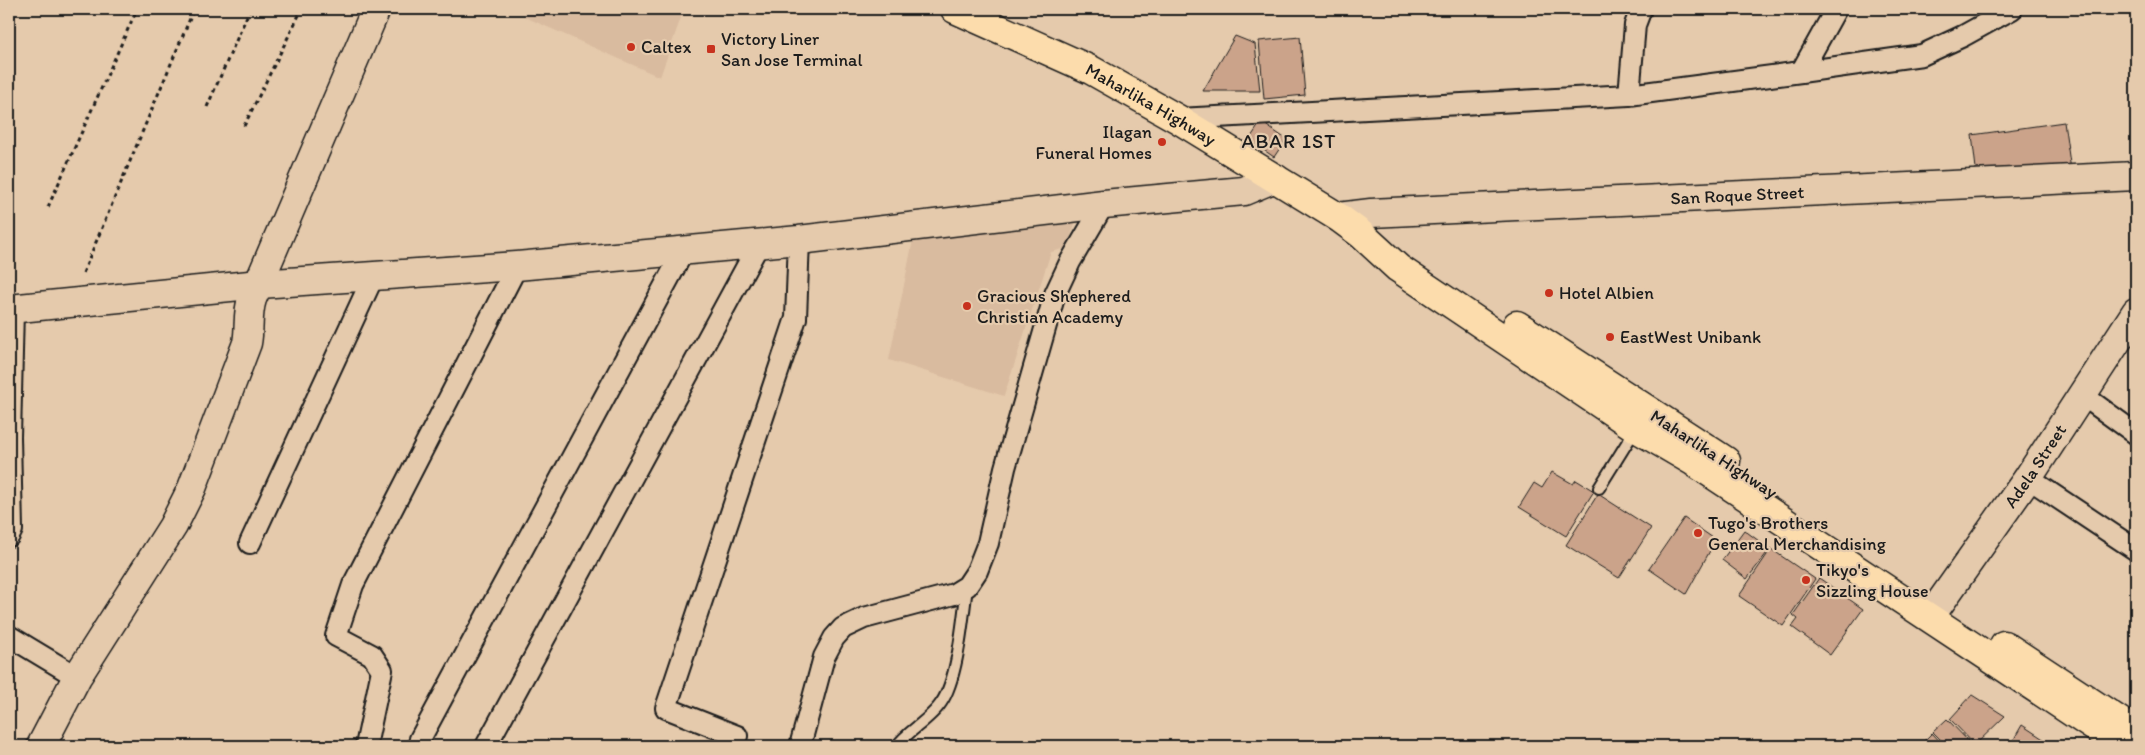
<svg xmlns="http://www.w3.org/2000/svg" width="2145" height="755" viewBox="0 0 2145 755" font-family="Itim,sans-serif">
	<rect width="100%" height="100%" fill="#e5caac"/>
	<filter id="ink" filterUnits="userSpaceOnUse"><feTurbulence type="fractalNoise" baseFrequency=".02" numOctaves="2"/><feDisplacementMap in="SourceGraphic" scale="10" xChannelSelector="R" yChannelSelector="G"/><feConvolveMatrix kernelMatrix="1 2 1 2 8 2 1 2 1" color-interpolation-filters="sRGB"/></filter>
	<g filter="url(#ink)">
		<!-- built -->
		<path fill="#d9bb9f" d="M529 9H684L660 77 525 17Z
			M1076 220 1067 248 1051 252 1004 396 889 360 914 235Z"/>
		<!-- building -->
		<path fill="#cba38a" stroke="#1c1c1c" d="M1235 36 1255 44 1260 91H1203Z
			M1300 37 1305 95 1264 99 1259 41Z
			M1261 122 1286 139 1274 157 1249 140Z
			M2064 122 2071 170 1977 177 1972 135Z
			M1552 472 1573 484 1576 480 1594 491 1566 536 1519 507 1534 483 1542 488Z
			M1598 494 1651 528 1619 578 1566 545Z
			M1684 518 1716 540 1686 594 1649 569Z
			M1744 530 1770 549 1747 579 1722 560Z
			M1771 549 1815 579 1783 626 1739 596Z
			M1819 578 1863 609 1830 655 1792 627 1798 619 1793 615Z
			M1972 695 2005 716 1975 745 1950 719Z
			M1947 719 1973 746H1947L1933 732Z
			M2022 725 2054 746H2010Z
			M1932 733 1944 746H1919Z"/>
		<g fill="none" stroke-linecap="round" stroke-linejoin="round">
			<!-- lane casing -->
			<g stroke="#1c1c1c" stroke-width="14">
				<path id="lane" d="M1599 488 1635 430
					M897 746C905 733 930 720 941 703 958 679 963 617 967 587"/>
			</g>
			<!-- street casing -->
			<g stroke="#1c1c1c" stroke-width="24">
				<path id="street" d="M1801 72 1922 55 1963 36 2012 9
					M1629 95 1635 25 1641 9
					M1178 119 1629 95 1801 72 1836 9
					M2081 394 2136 434
					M2028 478 2136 550
					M9 536 12 530 10 437 13 309
					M250 543 374 275
					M9 636 77 677
					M420 739 683 252
					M366 746 382 670 372 655 336 636 353 585 517 266
					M486 746 759 244
					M733 746 737 736 666 708 796 318 799 240
					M800 746 824 657 834 638 843 628 864 618 954 594 967 586 977 571 988 543 1005 468 1055 294 1070 262 1104 204"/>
			</g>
			<!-- secondary casing -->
			<g stroke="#1c1c1c" stroke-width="31">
				<g id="secondary">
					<path id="s1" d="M1338 217 1371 213 2136 176"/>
					<path d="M9 309 260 284 517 266 799 240 1104 204 1244 191 1275 178"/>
					<path id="s2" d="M1930 617 2028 478 2136 312"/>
					<path d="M41 746 77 677 173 526 192 488 247 343C250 328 247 314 252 299L376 9"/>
				</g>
			</g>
			<!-- highway casing -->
			<g stroke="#1c1c1c" stroke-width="31">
				<g id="highway">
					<path id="s3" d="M955 9 1091 70 1178 119 1338 217 1361 234 1398 268 1636 428 1694 462 2123 746"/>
					<path d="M1517 325 1726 461"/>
					<path d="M2004 645 2136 732"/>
				</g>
			</g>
			<!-- path -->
			<path stroke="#1c1c1c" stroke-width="3" stroke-dasharray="4 4" stroke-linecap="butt" d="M207 107 250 9
				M244 126 302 9
				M48 207 137 9
				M83 273 194 9"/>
			<!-- lane -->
			<use href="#lane" stroke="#e5caac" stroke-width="10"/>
			<!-- street -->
			<use href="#street" stroke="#e5caac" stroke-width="20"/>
			<!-- secondary -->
			<use href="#secondary" stroke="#e5caac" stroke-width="28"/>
			<!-- highway -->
			<use href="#highway" stroke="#fcdcac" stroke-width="28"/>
		</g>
	</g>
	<!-- markers -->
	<g fill="#c8321e" stroke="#e5caac" stroke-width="2">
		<circle cx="631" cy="47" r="5"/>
		<rect x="706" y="44" width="10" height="10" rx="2.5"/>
		<circle cx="1162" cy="142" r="5"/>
		<circle cx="1549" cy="293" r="5"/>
		<circle cx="967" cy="306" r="5"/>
		<circle cx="1610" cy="337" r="5"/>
		<circle cx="1698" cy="533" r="5"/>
		<circle cx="1806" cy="580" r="5"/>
	</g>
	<g text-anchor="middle" stroke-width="4.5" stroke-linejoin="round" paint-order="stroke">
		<!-- poi labels -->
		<g font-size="18" fill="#1c1c1c" stroke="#e5caac" text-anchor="start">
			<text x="721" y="45">Victory Liner<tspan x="721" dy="21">San Jose Terminal</tspan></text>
			<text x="641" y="53">Caltex</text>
			<text x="1152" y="138" text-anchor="end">Ilagan<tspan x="1152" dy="21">Funeral Homes</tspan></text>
			<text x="1559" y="299">Hotel Albien</text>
			<text x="977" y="302">Gracious Shephered<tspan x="977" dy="21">Christian Academy</tspan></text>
			<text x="1620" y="343">EastWest Unibank</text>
			<text x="1708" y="529">Tugo's Brothers<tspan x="1708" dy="21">General Merchandising</tspan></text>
			<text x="1816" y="576">Tikyo's<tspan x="1816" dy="21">Sizzling House</tspan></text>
		</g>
		<!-- street labels -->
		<g font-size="18" fill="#1c1c1c" stroke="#e5caac">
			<text dy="6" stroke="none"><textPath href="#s3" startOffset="218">Maharlika Highway</textPath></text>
			<text dy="6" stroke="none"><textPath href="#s1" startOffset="400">San Roque Street</textPath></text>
			<text transform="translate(1714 454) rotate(33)" y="6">Maharlika Highway</text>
			<text dy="6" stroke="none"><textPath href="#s2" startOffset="184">Adela Street</textPath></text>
		</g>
		<!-- quarter labels -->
		<g font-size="20" letter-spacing="1" fill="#1c1c1c" stroke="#e5caac">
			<text x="1289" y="148">ABAR 1ST</text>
		</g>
	</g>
	<!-- margin -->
	<rect width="2145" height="755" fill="none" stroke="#e5caac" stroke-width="30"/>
	<rect x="15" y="15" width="2115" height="725" fill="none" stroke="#1c1c1c" stroke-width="2" filter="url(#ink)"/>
</svg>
